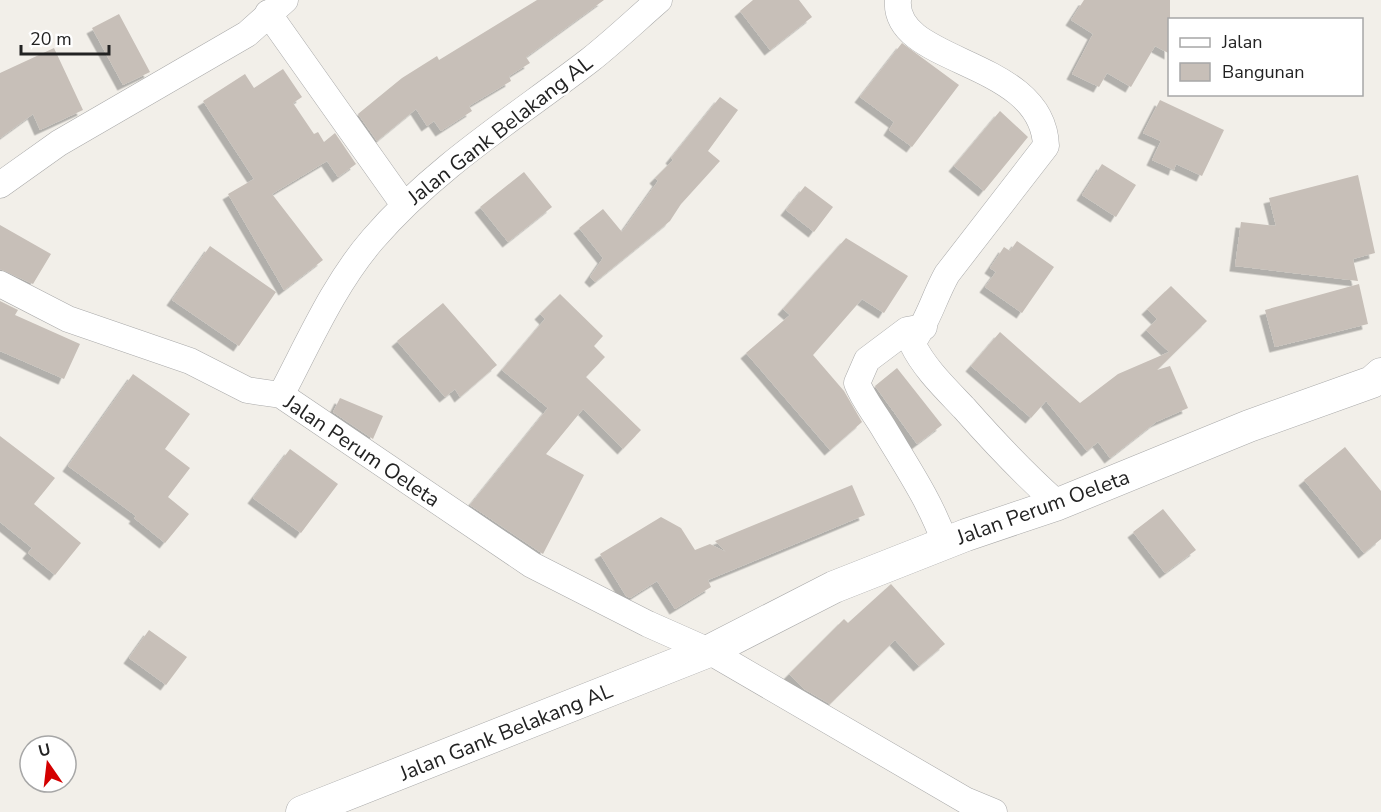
<svg xmlns="http://www.w3.org/2000/svg" width="1381" height="812" viewBox="0 0 1381 812" font-family="'Nunito Sans',sans-serif">
	<defs>
		<filter id="shadow"><feDropShadow dx="-5.5" dy="5.5" stdDeviation="0" flood-color="#0004"/></filter>
	</defs>
	<rect width="100%" height="100%" fill="#f2efe9"/>
	<!-- building -->
	<path fill="#c7bfb8" filter="url(#shadow)" d="M537 0H604L526 57 530 63 509 76 511 81 469 106 472 111 441 131 434 121 427 126 416 109 377 141 358 114 402 78 437 56 439 60Z
		M753 0H799L812 17 770 50 740 11Z
		M1084 0H1170V54L1155 46 1131 87 1107 73 1099 87 1072 74 1093 34 1071 20Z
		M119 14 150 72 123 85 92 28Z
		M902 43 959 85 912 147 889 130 894 122 860 97Z
		M54 48 83 110 40 130 33 114 0 138V73Z
		M283 69 302 97 293 103 314 134 318 132 324 142 335 133 356 164 338 177 327 161 272 194 323 260 284 290 228 194 254 179 203 101 245 74 254 88Z
		M720 97 738 110 708 151 720 161 681 204 670 221 595 282 590 277 603 258 579 228 603 209 622 232 658 181 655 178 673 160 671 158Z
		M1160 100 1224 130 1202 176 1176 164 1174 170 1152 160 1161 141 1143 133Z
		M1000 111 1028 137 984 191 954 166Z
		M1102 164 1136 185 1116 217 1082 195Z
		M524 172 552 207 508 242 480 207Z
		M1358 175 1375 253 1353 259 1358 281 1235 266 1241 222 1276 226 1269 198Z
		M805 186 833 207 814 232 786 210Z
		M0 225 51 254 33 284 0 269Z
		M846 238 908 276 884 313 862 299 813 355 844 391 862 422 830 450 746 353 790 315 783 309Z
		M1017 241 1054 267 1022 313 985 287 996 272 990 268 1004 247 1010 251Z
		M210 246 276 292 239 346 172 300Z
		M1359 284 1368 324 1275 347 1265 310Z
		M1171 286 1207 321 1157 370 1170 366 1188 408 1156 422 1110 458 1098 442 1087 451 1046 401 1031 418 971 366 1000 332 1080 403 1118 374 1169 352 1146 330 1157 319 1147 309Z
		M560 294 603 336 594 346 605 357 586 377 641 430 623 449 583 409 546 454 584 475 543 554 470 505 548 408 502 370 545 319 540 314Z
		M0 301 18 310 15 315 80 344 64 379 0 351Z
		M443 303 497 365 460 397 455 389 445 397 397 341Z
		M897 368 942 425 917 444 875 386Z
		M133 374 190 414 165 449 190 468 168 497 189 514 165 543 134 518 136 516 68 466Z
		M340 398 383 416 373 439 333 412Z
		M0 436 55 478 34 504 81 543 55 575 28 553 32 548 0 522Z
		M1345 447 1381 491V539L1364 553 1304 480Z
		M290 449 338 484 301 533 253 498Z
		M852 485 865 515 708 580 711 587 675 609 657 581 630 598 626 596 600 554 661 517 681 528 695 550 710 544 726 552 715 541Z
		M1163 509 1196 550 1165 573 1133 532Z
		M891 584 945 644 919 666 895 640 830 704 804 689 789 674 844 619 848 623Z
		M149 630 187 657 166 685 129 658Z"/>
	<g fill="none" stroke-linecap="round" stroke-linejoin="round">
		<!-- minor casing -->
		<g stroke="#a9a9a9" stroke-width="27">
			<path id="minor" d="M898 0C892 65 1043 58 1046 146L947 274C934 297 928 322 912 343 924 368 945 388 964 408 994 442 1024 474 1058 504
				M268 13 404 205
				M0 185 59 143 247 34 285 0
				M0 284 68 319 190 361 247 390 281 395 532 565 648 624 709 651 965 800 994 812
				M924 327 907 330 867 360 857 383C863 399 874 412 883 427 905 464 931 502 945 543
				M281 395C309 342 334 284 373 239 435 167 516 117 590 60 614 41 636 20 659 0"/>
		</g>
		<!-- tertiary casing -->
		<g stroke="#a9a9a9" stroke-width="33">
			<path id="tertiary" d="M302 812 709 651 834 587 966 535 1058 504 1249 426 1372 382 1381 374"/>
		</g>
		<!-- minor -->
		<use href="#minor" stroke="#fff" stroke-width="26"/>
		<!-- tertiary -->
		<use href="#tertiary" stroke="#fff" stroke-width="32"/>
	</g>
	<g text-anchor="middle" stroke-width="4.5" stroke-linejoin="round" paint-order="stroke">
		<!-- street labels -->
		<g font-size="21" fill="#222" stroke="#fff">
			<text transform="translate(500 130) rotate(-38)" y="7">Jalan Gank Belakang AL</text>
			<text transform="translate(362 451) rotate(34)" y="7">Jalan Perum Oeleta</text>
			<text transform="translate(1043 507) rotate(-20)" y="7">Jalan Perum Oeleta</text>
			<text transform="translate(506 732) rotate(-22)" y="7">Jalan Gank Belakang AL</text>
		</g>
	</g>
	<!-- legend -->
	<rect x="1168" y="18" width="195" height="78" fill="#ffffff" stroke="#a7a7a7" stroke-width="1.5"/>
	<rect x="1180" y="38" width="30" height="9" fill="#ffffff" stroke="#a7a7a7" stroke-width="1.5"/>
	<text x="1222" y="48" font-size="18" fill="#222222">Jalan</text>
	<rect x="1180" y="63" width="30" height="18" fill="#c7bfb8" stroke="#a7a7a7" stroke-width="1.5"/>
	<text x="1222" y="78" font-size="18" fill="#222222">Bangunan</text>
	<!-- north arrow -->
	<g transform="translate(48 764) rotate(346)"><circle r="28" fill="#ffffff" stroke="#a7a7a7" stroke-width="1.5"/>
	<path d="M0-4.5L10 22L0 15L-10 22Z" fill="#d40000"/>
	<text y="-9" font-size="16" font-weight="bold" text-anchor="middle" fill="#222222">U</text>
	</g>
	<!-- scale -->
	<path d="M21 45v9h88v-9" fill="none" stroke="#222222" stroke-width="3"/>
	<text x="30" y="45" font-size="18" fill="#222222" stroke="#ffffff" stroke-width="4.5" paint-order="stroke">20 m</text>
</svg>
